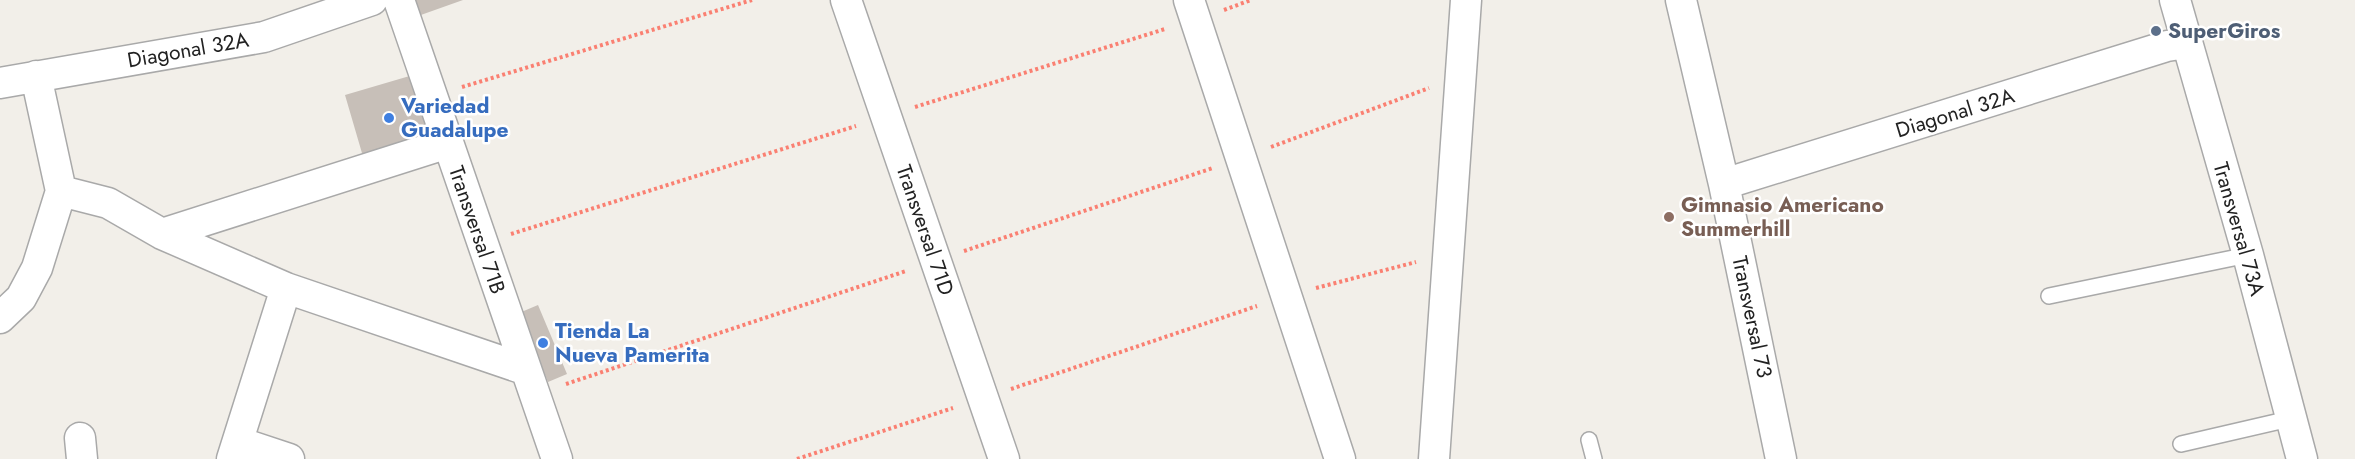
<svg xmlns="http://www.w3.org/2000/svg" width="2355" height="459" viewBox="0 0 2355 459" font-family="Jost,sans-serif">
	<rect width="100%" height="100%" fill="#f2efe9"/>
	<!-- building -->
	<path fill="#c7bfb8" d="M413 0H463L418 16Z
		M413 75 432 140 364 160 345 95Z
		M538 305 567 374 548 382 519 313Z"/>
	<g fill="none" stroke-linecap="round" stroke-linejoin="round">
		<!-- service casing -->
		<g stroke="#a9a9a9" stroke-width="18">
			<path id="service" d="M2049 296 2248 255
				M1589 440 1594 459
				M2181 444 2289 419"/>
		</g>
		<!-- minor casing -->
		<g stroke="#a9a9a9" stroke-width="33">
			<path id="minor" d="M399 0 557 459
				M846 0 1004 459
				M1189 0 1340 459
				M1681 0 1724 184 1781 459
				M2175 0 2248 255 2302 459
				M0 83 264 37 372 0
				M1724 184 2167 46 2186 43
				M61 191 108 203 162 234 286 288 524 369
				M162 234 448 143
				M0 318 21 298 37 268 61 191 36 76
				M80 438 82 459
				M238 442 289 459
				M232 459 286 288
				M1434 459 1466 0"/>
		</g>
		<!-- path -->
		<path stroke="#fa8072" stroke-width="4" stroke-dasharray="3 3" stroke-linecap="butt" d="M1224 10 1251 0
			M462 87 752 0
			M915 107 1165 29
			M1271 147 1429 88
			M511 234 856 126
			M964 251 1213 168
			M1316 288 1416 262
			M566 384 906 271
			M1011 389 1257 306
			M797 459 953 408"/>
		<!-- service -->
		<use href="#service" stroke="#fff" stroke-width="15"/>
		<!-- minor -->
		<use href="#minor" stroke="#fff" stroke-width="30"/>
	</g>
	<!-- markers -->
	<circle fill="#5c6f8a" stroke="#fff" stroke-width="2" cx="2156" cy="31" r="6"/>
	<g fill="#3f7fe0" stroke="#fff" stroke-width="2">
		<circle cx="389" cy="118" r="6"/>
		<circle cx="543" cy="343" r="6"/>
	</g>
	<circle fill="#8d6e63" stroke="#fff" stroke-width="2" cx="1669" cy="217" r="6"/>
	<g text-anchor="middle" stroke-width="5" stroke-linejoin="round" paint-order="stroke">
		<!-- service labels -->
		<g font-size="21" font-weight="bold" fill="#4e5e75" stroke="#fff" text-anchor="start">
			<text x="2168" y="38">SuperGiros</text>
		</g>
		<!-- street labels -->
		<g font-size="21" fill="#222" stroke="#fff">
			<text transform="translate(188 50) rotate(-10)" y="7">Diagonal 32A</text>
			<text transform="translate(1955 113) rotate(-17)" y="7">Diagonal 32A</text>
			<text transform="translate(2239 229) rotate(74)" y="7">Transversal 73A</text>
			<text transform="translate(477 230) rotate(71)" y="7">Transversal 71B</text>
			<text transform="translate(925 230) rotate(71)" y="7">Transversal 71D</text>
			<text transform="translate(1752 317) rotate(78)" y="7">Transversal 73</text>
		</g>
		<!-- shop labels -->
		<g font-size="21" font-weight="bold" fill="#366cbe" stroke="#fff" text-anchor="start">
			<text x="401" y="113">Variedad<tspan x="401" dy="24">Guadalupe</tspan></text>
			<text x="555" y="338">Tienda La<tspan x="555" dy="24">Nueva Pamerita</tspan></text>
		</g>
		<!-- education labels -->
		<g font-size="21" font-weight="bold" fill="#785e54" stroke="#fff" text-anchor="start">
			<text x="1681" y="212">Gimnasio Americano<tspan x="1681" dy="24">Summerhill</tspan></text>
		</g>
	</g>
</svg>
